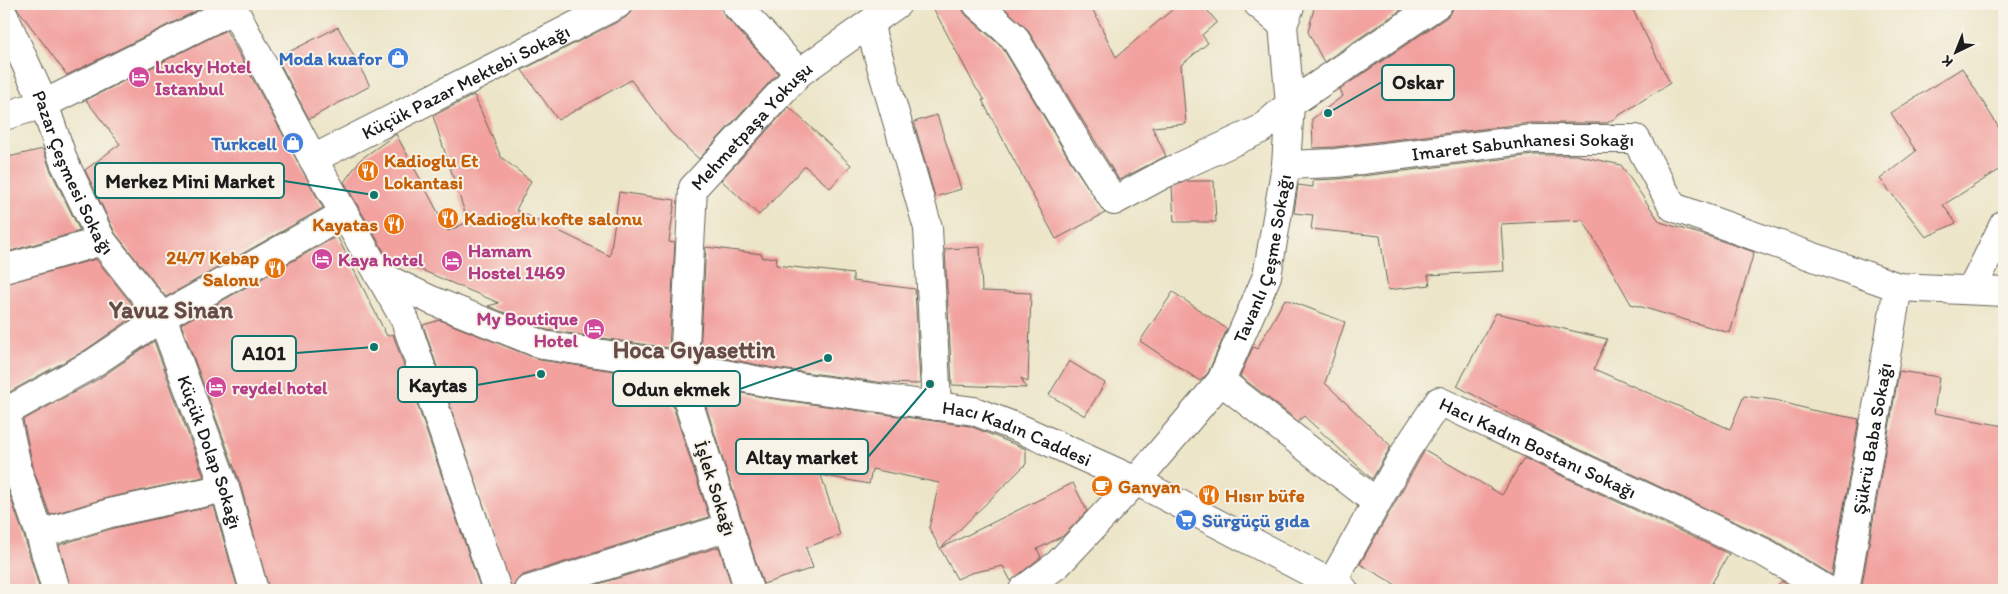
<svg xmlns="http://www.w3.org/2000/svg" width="2008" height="594" viewBox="0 0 2008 594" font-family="Itim,sans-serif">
	<rect width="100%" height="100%" fill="#f7f3e8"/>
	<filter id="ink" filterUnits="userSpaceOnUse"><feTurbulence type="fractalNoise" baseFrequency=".02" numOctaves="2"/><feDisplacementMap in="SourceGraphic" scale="10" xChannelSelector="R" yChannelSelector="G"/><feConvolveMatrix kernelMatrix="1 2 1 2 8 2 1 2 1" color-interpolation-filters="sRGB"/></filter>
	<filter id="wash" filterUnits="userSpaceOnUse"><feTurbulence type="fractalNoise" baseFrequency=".0096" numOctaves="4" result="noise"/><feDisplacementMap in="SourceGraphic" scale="20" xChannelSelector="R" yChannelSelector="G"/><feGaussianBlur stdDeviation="1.12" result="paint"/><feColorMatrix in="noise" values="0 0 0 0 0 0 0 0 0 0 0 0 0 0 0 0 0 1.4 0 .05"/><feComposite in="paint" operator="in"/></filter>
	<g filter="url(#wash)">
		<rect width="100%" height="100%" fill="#ece5c8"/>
		<g id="blocks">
			<!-- building -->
			<path fill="#f2a19f" d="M14 4H210L67 75Z
				M634 4H720L724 15 778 73 699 159 671 133 631 80 558 120 522 70 625 18 631 12Z
				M931 4H962V9L967 16 1002 47 1071 162 1105 213 1056 239 982 100H985L976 88Z
				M1000 4H1090L1116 57 1179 4H1202L1217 22 1202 35 1208 43 1181 65 1186 124 1152 127 1166 156 1119 180 1027 29Z
				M1315 4H1410L1324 62 1308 32Z
				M1453 4H1630L1670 83 1607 123H1531L1335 147 1313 148 1312 119 1343 96 1340 89 1447 17 1452 11Z
				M338 27 370 86 309 119 277 58Z
				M226 30 323 208 166 297 115 233 85 170 120 144 86 100Z
				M1962 68 2004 136V167L1943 205 1956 223 1926 237 1880 179 1916 151 1891 113Z
				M474 95 501 157 531 181 516 210 610 256 619 192 675 200 669 242 675 243 669 348 547 330 488 306 499 303 386 255 344 182 361 159 396 134 448 231 468 222 433 116Z
				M789 107 851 165 830 188 805 166 759 215 721 180Z
				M937 115 961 189 935 197 914 122Z
				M43 149 50 169 80 231 4 253V158Z
				M1534 155H1576L1621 165 1660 222 1707 236 1754 252 1730 333 1631 304 1583 220 1501 224 1504 271 1428 275 1430 285 1388 290 1380 236 1311 229 1313 215 1294 213 1298 185 1313 187V180L1338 179Z
				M1186 181H1214L1216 222H1174L1172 187Z
				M337 236 387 336 393 334 481 590H269L240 483 181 324Z
				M706 247 762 254V258L777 257 776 265 853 274V281L915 289 920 384 885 383 773 368 700 353Z
				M980 247 982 291 1031 293 1028 382 1021 378 1026 388 952 385 945 249Z
				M96 259 139 313 84 351 4 395V284Z
				M1173 292 1227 329 1208 373 1200 381 1140 341Z
				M1285 299 1345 322 1325 383 1391 446 1372 479 1304 416 1298 421 1240 376 1253 347 1257 349Z
				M1496 313 1607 339 1594 369 1730 429 1744 396 1775 400 1811 410 1859 419 1832 575 1774 540 1540 431 1457 386Z
				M440 320 540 360 668 379V391L709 517 523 575 516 580 512 590 423 325Z
				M154 341 204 477 107 498 50 515 34 471 23 420 100 378Z
				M1069 361 1105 383 1085 416 1049 395Z
				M1899 371 1939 377 1934 413 2004 426V590H1861Z
				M699 385 768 398 970 426 1026 449V464L941 548 1073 483 1087 511 1063 536 1037 549 1041 557 1011 581 1003 566 971 573 957 579 929 528 939 483 872 469 869 484 821 475 840 535 806 548 813 568 763 584Z
				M1425 450 1502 495 1524 458 1729 554 1708 590H1405L1360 564Z
				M4 478 25 539 40 590H4Z
				M214 506 238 590H71L59 545 114 528Z
				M719 547 733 590H579Z
				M1781 581 1797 590H1773Z"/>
		</g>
	</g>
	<g filter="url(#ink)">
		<use href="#blocks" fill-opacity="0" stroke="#656258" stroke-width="1"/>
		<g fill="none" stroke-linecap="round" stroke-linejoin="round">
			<!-- minor casing -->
			<g stroke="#656258" stroke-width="30">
				<g id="minor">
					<path d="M231 4 313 159 405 320 497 590"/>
					<path d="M735 4 799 73"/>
					<path d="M977 4 1014 37 1084 154 1114 201 1164 174 1261 129 1290 104 1438 4"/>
					<path d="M1258 4 1283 25"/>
					<path id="s1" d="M4 16 44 104 64 162 102 241 162 317 225 488 254 590"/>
					<path d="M869 24 928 228 937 406"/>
					<path d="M4 116 44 104 234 9"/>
					<path id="s2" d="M313 159 618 4"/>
					<path id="s3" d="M1286 165 1336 163 1533 139H1636L1673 207 1898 287 2004 292"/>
					<path d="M4 269 102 241"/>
					<path id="s4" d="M379 275 431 300 543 345 684 366 770 383 974 411 1021 429 1136 481 1344 590"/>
					<path d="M1972 289 2004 224"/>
					<path d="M1221 381 1376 502"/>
					<path d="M5 412 19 475 40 534 56 590"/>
					<path d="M4 413 92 364 162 317 344 214"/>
					<path d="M40 534 110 513 225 488"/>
					<path id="s5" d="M1331 584 1407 449 1439 401 1767 554 1827 590"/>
					<path d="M528 590 729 527"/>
					<path id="s6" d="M749 590 683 386 693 188 799 73 897 4"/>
					<path id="s7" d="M1023 590 1058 564 1136 481 1221 381 1267 276 1286 165 1290 104 1283 25 1291 4"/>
					<path id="s8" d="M1845 590 1898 287"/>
				</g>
			</g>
			<!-- minor -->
			<use href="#minor" stroke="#fff" stroke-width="28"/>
		</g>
	</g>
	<!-- icons -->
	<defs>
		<g id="shop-disc" transform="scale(1.125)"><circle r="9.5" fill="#3f7fe0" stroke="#f7f3e8"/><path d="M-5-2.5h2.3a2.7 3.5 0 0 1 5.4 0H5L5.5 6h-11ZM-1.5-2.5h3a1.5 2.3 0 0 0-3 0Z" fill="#fff"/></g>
		<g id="hotel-disc" transform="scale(1.125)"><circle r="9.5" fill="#d1479c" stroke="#f7f3e8"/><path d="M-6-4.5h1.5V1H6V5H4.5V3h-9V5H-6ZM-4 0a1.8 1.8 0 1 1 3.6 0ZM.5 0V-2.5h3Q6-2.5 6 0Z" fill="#fff"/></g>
		<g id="restaurant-disc" transform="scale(1.125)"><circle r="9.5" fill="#e8710a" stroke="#f7f3e8"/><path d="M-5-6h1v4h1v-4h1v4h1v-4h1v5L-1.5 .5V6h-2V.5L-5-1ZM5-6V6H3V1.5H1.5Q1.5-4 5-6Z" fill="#fff"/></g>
		<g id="cafe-disc" transform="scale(1.125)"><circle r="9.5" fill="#e8710a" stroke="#f7f3e8"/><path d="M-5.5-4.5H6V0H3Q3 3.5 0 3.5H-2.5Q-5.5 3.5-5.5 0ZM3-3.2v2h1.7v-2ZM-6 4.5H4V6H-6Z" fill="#fff"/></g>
		<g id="supermarket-disc" transform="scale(1.125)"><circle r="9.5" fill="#3f7fe0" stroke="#f7f3e8"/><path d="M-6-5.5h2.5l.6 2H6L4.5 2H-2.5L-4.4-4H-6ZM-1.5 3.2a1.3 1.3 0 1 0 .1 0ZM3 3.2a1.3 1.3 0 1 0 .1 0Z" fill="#fff"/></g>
	</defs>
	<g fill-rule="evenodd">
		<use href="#shop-disc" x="398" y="58"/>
		<use href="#hotel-disc" x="139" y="77"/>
		<use href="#shop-disc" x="293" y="143"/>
		<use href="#restaurant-disc" x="368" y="171"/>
		<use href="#restaurant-disc" x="448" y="218"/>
		<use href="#restaurant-disc" x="394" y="224"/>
		<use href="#hotel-disc" x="322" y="259"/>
		<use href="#hotel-disc" x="452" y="261"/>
		<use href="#restaurant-disc" x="275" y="268"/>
		<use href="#hotel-disc" x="594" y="329"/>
		<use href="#hotel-disc" x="216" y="387"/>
		<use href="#cafe-disc" x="1102" y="486"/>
		<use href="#restaurant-disc" x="1209" y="495"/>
		<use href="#supermarket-disc" x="1186" y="520"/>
	</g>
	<g text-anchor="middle" stroke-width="4" stroke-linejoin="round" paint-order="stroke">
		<!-- shop labels -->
		<g font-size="19" font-weight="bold" fill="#366cbe" stroke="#f7f3e8" text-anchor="end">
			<text x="382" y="65">Moda kuafor</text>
			<text x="277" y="150">Turkcell</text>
			<text x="1202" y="527" text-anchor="start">Sürgüçü gıda</text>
		</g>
		<!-- hotel labels -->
		<g font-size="19" font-weight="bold" fill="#b23c85" stroke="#f7f3e8" text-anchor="start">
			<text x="155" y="73">Lucky Hotel<tspan x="155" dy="22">Istanbul</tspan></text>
			<text x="468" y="257">Hamam<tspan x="468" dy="22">Hostel 1469</tspan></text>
			<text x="338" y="266">Kaya hotel</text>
			<text x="578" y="325" text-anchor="end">My Boutique<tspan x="578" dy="22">Hotel</tspan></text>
			<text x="232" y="394">reydel hotel</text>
		</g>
		<!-- street labels -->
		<g font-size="19" fill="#1c1c1c" stroke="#f7f3e8">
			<text dy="7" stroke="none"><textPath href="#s2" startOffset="171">Küçük Pazar Mektebi Sokağı</textPath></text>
			<text dy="7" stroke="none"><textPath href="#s6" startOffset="498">Mehmetpaşa Yokuşu</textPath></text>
			<text dy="7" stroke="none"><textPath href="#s3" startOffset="238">Imaret Sabunhanesi Sokağı</textPath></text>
			<text dy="7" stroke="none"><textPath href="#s1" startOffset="171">Pazar Çeşmesi Sokağı</textPath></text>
			<text dy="7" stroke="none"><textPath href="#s7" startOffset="419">Tavanlı Çeşme Sokağı</textPath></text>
			<text dy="7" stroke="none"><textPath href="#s4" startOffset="662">Hacı Kadın Caddesi</textPath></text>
			<text dy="7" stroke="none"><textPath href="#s8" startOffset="154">Şükrü Baba Sokağı</textPath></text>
			<text dy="7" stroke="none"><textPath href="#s5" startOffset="322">Hacı Kadın Bostanı Sokağı</textPath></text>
			<text dy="7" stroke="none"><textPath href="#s1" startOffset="486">Küçük Dolap Sokağı</textPath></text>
			<text transform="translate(716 488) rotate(72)" y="7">İşlek Sokağı</text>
		</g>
		<!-- food labels -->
		<g font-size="19" font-weight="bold" fill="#c56008" stroke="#f7f3e8" text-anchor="start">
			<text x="384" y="167">Kadioglu Et<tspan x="384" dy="22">Lokantasi</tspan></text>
			<text x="464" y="225">Kadioglu kofte salonu</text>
			<text x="378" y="231" text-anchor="end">Kayatas</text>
			<text x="259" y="264" text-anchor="end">24/7 Kebap<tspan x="259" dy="22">Salonu</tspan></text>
			<text x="1118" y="493">Ganyan</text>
			<text x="1225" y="502">Hısır büfe</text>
		</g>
		<!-- district labels -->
		<g font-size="24" font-weight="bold" fill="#674b4a" stroke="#f7f3e8">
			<text x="171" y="318">Yavuz Sinan</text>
			<text x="694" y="358">Hoca Gıyasettin</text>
		</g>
	</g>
	<!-- callouts -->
	<path fill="none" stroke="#0f766e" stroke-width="2" d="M1328 113L1382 82M374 195L284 181M374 347L296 353M541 374L477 385M828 358L740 389M930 384L868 457"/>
	<g fill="#0f766e" stroke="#f7f3e8" stroke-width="2">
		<circle cx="1328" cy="113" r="5"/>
		<circle cx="374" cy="195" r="5"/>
		<circle cx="374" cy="347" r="5"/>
		<circle cx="541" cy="374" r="5"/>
		<circle cx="828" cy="358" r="5"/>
		<circle cx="930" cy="384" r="5"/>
	</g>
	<g fill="#f7f3e8" stroke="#0f766e" stroke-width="2">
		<rect x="1382" y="65" width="72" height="35" rx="5"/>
		<rect x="95" y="163" width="189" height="35" rx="5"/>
		<rect x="232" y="336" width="64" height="35" rx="5"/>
		<rect x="398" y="367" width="79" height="35" rx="5"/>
		<rect x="613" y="371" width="127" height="35" rx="5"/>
		<rect x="736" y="439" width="132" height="35" rx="5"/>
	</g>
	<g font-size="20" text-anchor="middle" font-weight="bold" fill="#1c1c1c">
		<text x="1418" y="89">Oskar</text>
		<text x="190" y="188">Merkez Mini Market</text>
		<text x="264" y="360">A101</text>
		<text x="438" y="392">Kaytas</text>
		<text x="676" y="396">Odun ekmek</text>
		<text x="802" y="464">Altay market</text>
	</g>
	<!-- margin -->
	<rect width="2008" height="594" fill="none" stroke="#f7f3e8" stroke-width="20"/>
	<!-- north arrow -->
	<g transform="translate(1956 52) rotate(223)" stroke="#f7f3e8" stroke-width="4" paint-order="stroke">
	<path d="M0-4L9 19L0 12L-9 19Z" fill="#1c1c1c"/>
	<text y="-8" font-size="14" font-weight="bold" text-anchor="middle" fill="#1c1c1c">K</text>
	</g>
</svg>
